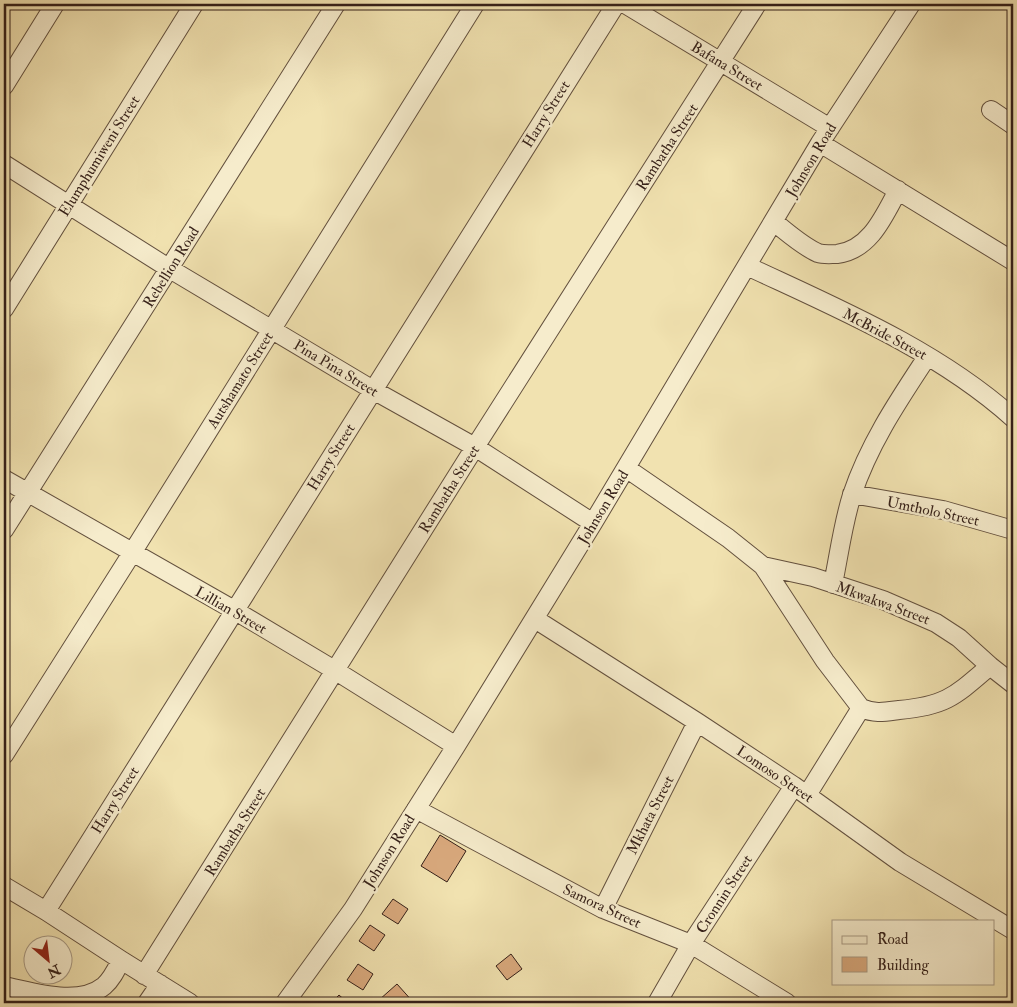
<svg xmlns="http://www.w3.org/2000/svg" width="1017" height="1007" viewBox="0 0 1017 1007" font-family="'IM FELL Double Pica',serif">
	<rect width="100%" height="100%" fill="#f1e2b0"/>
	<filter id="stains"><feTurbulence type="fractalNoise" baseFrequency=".004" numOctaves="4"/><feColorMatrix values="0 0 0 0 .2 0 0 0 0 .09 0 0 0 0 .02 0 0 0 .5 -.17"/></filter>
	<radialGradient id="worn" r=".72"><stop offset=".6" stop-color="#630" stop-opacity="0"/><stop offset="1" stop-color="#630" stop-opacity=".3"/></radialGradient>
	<!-- building -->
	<path fill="#d9a97d" stroke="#341f18" d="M440 835 466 851 447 882 421 866Z
		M393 899 408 909 398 924 382 914Z
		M370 925 385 935 374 951 359 941Z
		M511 954 522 969 507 980 496 966Z
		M358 964 373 974 363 990 347 980Z
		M397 984 414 1003H382L379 1000Z
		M339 995 348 1003H331Z"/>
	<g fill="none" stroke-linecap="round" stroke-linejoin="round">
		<!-- street casing -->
		<g stroke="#63503e" stroke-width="20">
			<path id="street" d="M625 4 830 128
				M4 86 55 4
				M991 110 1013 125
				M820 143 1013 261
				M4 164 170 269 373 390 475 447 593 523
				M774 222C787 232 802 246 818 253 824 255 831 254 837 254 870 250 884 216 898 190
				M747 266C839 309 937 350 1013 418
				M4 309 194 4
				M626 468 728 538 763 566 813 577 883 600 936 623 959 638 990 666 1013 684
				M4 479 234 610 336 671 456 746
				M852 494 943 510 1013 530
				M4 530 336 4
				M763 566 825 661 861 708
				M833 584C839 555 843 523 852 495 869 444 898 401 927 357
				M535 619 697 722 794 786 900 862 1013 930
				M861 708C875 714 884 712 899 710 946 706 955 696 990 666
				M4 755 132 553 475 4
				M807 795 861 708
				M416 809 603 909 691 944 787 1003
				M4 886 46 911 121 960 190 1003
				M603 909 697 722
				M46 911 616 4
				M144 975 475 447 757 4
				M4 986C34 992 78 1007 104 986 112 979 116 970 121 960
				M147 1003 160 984
				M285 1003 353 909 456 746 593 523 820 143 911 4
				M657 1003 691 944 794 786"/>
		</g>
		<!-- street -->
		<use href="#street" stroke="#f6eccc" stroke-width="18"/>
	</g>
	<g text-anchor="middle" stroke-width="5" stroke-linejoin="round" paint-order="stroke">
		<!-- street labels -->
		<g font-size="15" fill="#341f18" stroke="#f6eccc">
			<text transform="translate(727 66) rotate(31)" y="5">Bafana Street</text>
			<text transform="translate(546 114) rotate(-58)" y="5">Harry Street</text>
			<text transform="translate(667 147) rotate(-57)" y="5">Rambatha Street</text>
			<text transform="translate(99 156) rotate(-58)" y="5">Elumphumiweni Street</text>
			<text transform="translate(811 160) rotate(-59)" y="5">Johnson Road</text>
			<text transform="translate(171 267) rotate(-58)" y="5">Rebellion Road</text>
			<text transform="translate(885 334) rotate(28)" y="5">McBride Street</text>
			<text transform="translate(336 368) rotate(31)" y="5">Pina Pina Street</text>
			<text transform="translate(240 380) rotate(-58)" y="5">Autshamato Street</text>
			<text transform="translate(331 457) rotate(-58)" y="5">Harry Street</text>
			<text transform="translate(449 489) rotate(-58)" y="5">Rambatha Street</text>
			<text transform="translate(603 507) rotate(-59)" y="5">Johnson Road</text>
			<text transform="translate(933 511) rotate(12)" y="5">Umtholo Street</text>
			<text transform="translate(883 603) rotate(20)" y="5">Mkwakwa Street</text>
			<text transform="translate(231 610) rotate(30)" y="5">Lillian Street</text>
			<text transform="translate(775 774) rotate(34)" y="5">Lomoso Street</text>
			<text transform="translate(115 800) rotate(-58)" y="5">Harry Street</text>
			<text transform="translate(650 815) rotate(-63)" y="5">Mkhata Street</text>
			<text transform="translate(235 832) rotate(-58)" y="5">Rambatha Street</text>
			<text transform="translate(389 851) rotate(-58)" y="5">Johnson Road</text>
			<text transform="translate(724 894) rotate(-57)" y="5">Cronnin Street</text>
			<text transform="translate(602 906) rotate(25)" y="5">Samora Street</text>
		</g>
	</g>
	<!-- margin -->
	<rect width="1017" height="1007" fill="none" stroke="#f1e2b0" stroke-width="20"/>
	<rect x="5" y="5" width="1007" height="997" fill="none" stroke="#341f18" stroke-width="2.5"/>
	<rect x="10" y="10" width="997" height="987" fill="none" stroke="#341f18"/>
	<!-- legend -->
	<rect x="832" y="920" width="162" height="65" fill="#f6eccc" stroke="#a89a84"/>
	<rect x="842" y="936" width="25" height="8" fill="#f6eccc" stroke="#a89a84"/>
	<text x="877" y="944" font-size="15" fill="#341f18">Road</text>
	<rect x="842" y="957" width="25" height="15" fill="#d9a97d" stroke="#a89a84"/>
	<text x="877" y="970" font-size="15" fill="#341f18">Building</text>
	<!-- north arrow -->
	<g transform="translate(48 960) rotate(152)"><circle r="24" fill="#f6eccc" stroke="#a89a84"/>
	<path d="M0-4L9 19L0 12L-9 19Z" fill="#8f2418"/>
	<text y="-8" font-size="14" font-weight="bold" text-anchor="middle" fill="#341f18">N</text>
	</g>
	<rect width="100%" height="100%" filter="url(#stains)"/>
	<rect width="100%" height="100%" fill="url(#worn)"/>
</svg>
